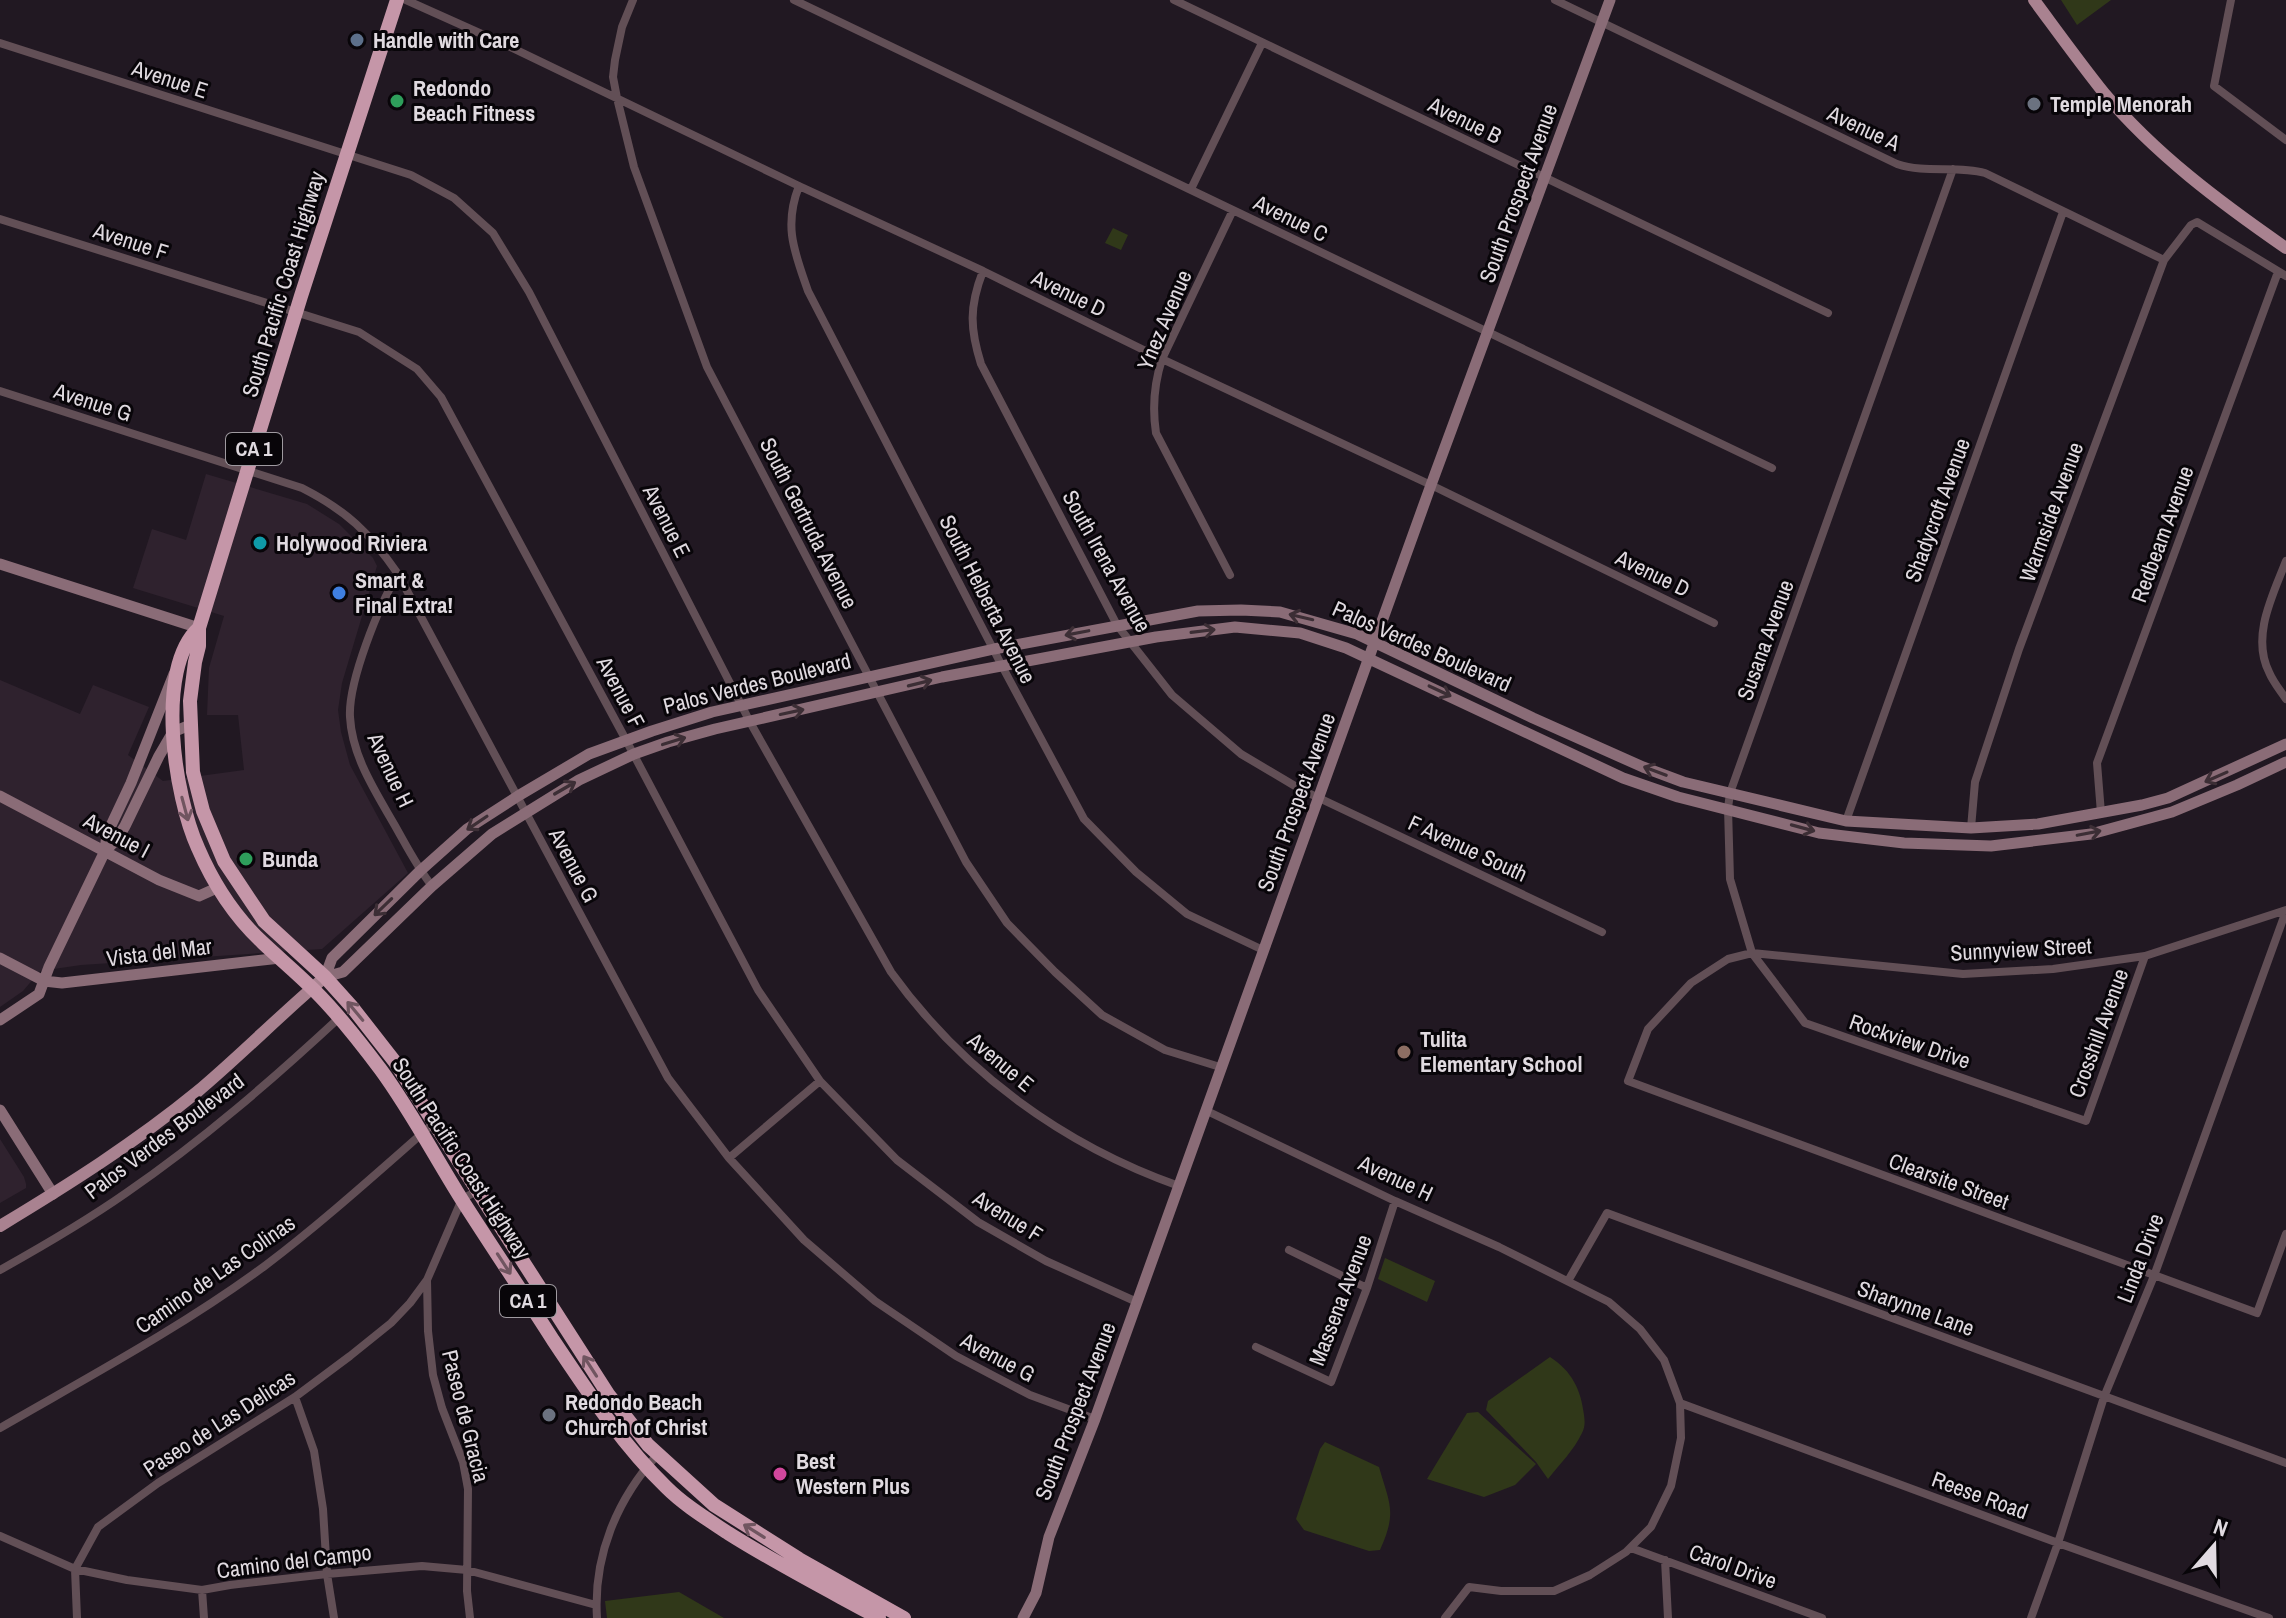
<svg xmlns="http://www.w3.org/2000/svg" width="2286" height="1618" viewBox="0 0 2286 1618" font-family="'Archivo Narrow',sans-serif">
	<rect width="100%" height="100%" fill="#211822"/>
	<!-- commercial -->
	<path fill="#2f222e" d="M206 474 307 504 339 524 373 558 377 566 342 683 338 710 341 732 350 765 408 873 322 949 81 965 40 971 23 991 0 1007V680L80 714 93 685 149 707 128 755 163 781 244 770 238 715H207L209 668 224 616 133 588 152 529 186 540Z
		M0 1139 24 1177 26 1184V1188L0 1203Z"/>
	<!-- green -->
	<path fill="#303819" d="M2061 0H2111L2077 25Z
		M1113 228 1128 235 1121 250 1105 243Z
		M1385 1258 1435 1281 1427 1302 1378 1279Z
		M1550 1357C1572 1371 1581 1390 1584 1415 1585 1422 1585 1427 1582 1433 1574 1450 1559 1465 1548 1479L1536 1462 1486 1410 1488 1401Z
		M1478 1412 1536 1464 1515 1485 1484 1497 1427 1479 1467 1413Z
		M1325 1442 1379 1467C1390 1505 1397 1512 1380 1550L1369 1551 1304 1530 1296 1519 1320 1449Z
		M679 1592 724 1618H607L605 1601Z"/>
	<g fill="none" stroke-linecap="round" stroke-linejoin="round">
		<!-- street -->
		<path stroke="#624f56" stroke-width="8" d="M406 0 504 44 799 186 983 271 1162 359 1431 485 1714 623
			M633 0 622 27 615 60 613 77 617 98 634 167 707 367 966 862 1007 923 1055 972 1102 1015 1165 1050 1220 1067
			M794 0 1772 468
			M1174 0 1828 313
			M1555 0 1897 164C1926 174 1956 165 1985 173L2164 260
			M2231 0 2214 86 2286 140
			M0 43 411 175 454 198 493 233 529 292 750 722 891 972C963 1072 1063 1145 1179 1186
			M1953 169 1730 793 1728 808 1730 879 1752 953 1805 1023 2086 1121 2145 956
			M799 186C783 227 795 253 808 291L1002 666 1084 819 1136 872 1187 914 1263 950
			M1191 189 1262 43
			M0 219 359 332 417 369 441 397 626 740 758 990 820 1081 897 1160 978 1222 1046 1261 1137 1302
			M983 271C969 307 970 329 981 364L1117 625 1172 695 1241 754 1300 789 1602 932
			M0 391 302 488C347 511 369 532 398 574L668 1078 729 1158 804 1240 875 1301 956 1356 1030 1395 1095 1419
			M2286 561C2273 595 2251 636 2269 672 2273 682 2280 690 2286 699
			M398 574C379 605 348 682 350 717 352 756 375 791 394 824 406 845 417 867 432 886
			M1230 575 1156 433C1152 407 1154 384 1162 359L1233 210
			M2101 813 2097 763 2278 272
			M1846 821 2063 212
			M1971 828 1975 782 2019 649 2164 260 2191 225 2197 222 2286 276
			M2286 910 2145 956 2053 969 1963 974 1752 953 1728 959 1691 983 1648 1029 1628 1081 2257 1313 2286 1234
			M1207 1111 1395 1201 1499 1247 1609 1302 1640 1329 1664 1360 1680 1403 1681 1438 1671 1486 1651 1527 1626 1552 1590 1575 1554 1591H1501L1469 1587 1445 1618
			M729 1158 820 1081
			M1289 1250 1367 1288
			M0 1270C43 1246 86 1221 126 1193 203 1140 272 1080 340 1017
			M1568 1281 1607 1213 2286 1463
			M1256 1347 1331 1382 1367 1288 1395 1201
			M295 1397 314 1451 323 1509 327 1574 334 1618
			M1680 1403 2058 1543 2269 1618
			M0 1428C90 1376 182 1327 266 1265 324 1221 379 1171 434 1123
			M0 1536 75 1569 127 1580 202 1590 230 1585 327 1574 422 1566 467 1570 596 1605
			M1631 1548 1822 1618
			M1665 1560 1668 1618
			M202 1590 204 1618
			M77 1618 75 1569 98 1527 158 1483 295 1397 350 1356 391 1323 410 1303 427 1280
			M470 1618 467 1591 468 1489 463 1462 442 1408 433 1375 428 1331 427 1280 462 1199 477 1191
			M597 1618C593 1556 617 1499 658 1454
			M2031 1618 2058 1543 2104 1397 2154 1276 2286 911"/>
		<!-- secondary -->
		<path stroke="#8a6c77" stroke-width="11" d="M0 564 199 628
			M0 796 159 880 199 896 219 887
			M105 851 107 834 131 783 174 674
			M0 958 44 981 62 983 280 958
			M325 977 332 958 420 871 467 829 518 796 589 754 652 731 712 712 994 649 1198 611 1241 610 1280 612 1357 634 1533 718 1643 767 1683 782 1846 821 1971 828 2038 824 2142 805 2168 798 2286 744
			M325 977 343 972 432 886 492 834 579 780 634 754 668 742 715 729 942 677 1156 637 1235 627 1300 633 1346 648 1623 778 1678 797 1819 833 1904 843 1991 846 2091 834 2172 812 2237 785 2286 762
			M0 1020 39 994 49 967 105 851 117 839 125 826 159 756 173 732 190 725
			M0 1110 53 1194
			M1023 1618 1036 1593 1049 1537 1095 1419 1431 485 1610 0"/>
		<!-- primary -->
		<path stroke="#a98290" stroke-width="12" d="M2034 0C2057 31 2080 63 2104 93 2155 154 2221 203 2286 248
			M0 1226C68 1185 136 1142 197 1092 241 1055 281 1014 325 977"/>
		<!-- highway -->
		<path stroke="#c596a8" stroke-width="14" d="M397 0 301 296 199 628V646L195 662 190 701 193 772 203 811 224 861 264 921 325 977 352 1007 395 1062 608 1394 648 1445 714 1505 799 1559 904 1618
			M199 628C154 668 175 798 198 848 213 883 235 917 263 943 280 959 298 974 315 991 339 1015 360 1042 381 1070 411 1111 435 1157 462 1200 492 1247 523 1293 553 1340 588 1392 621 1443 666 1487 684 1505 707 1519 728 1533 777 1564 828 1590 879 1618"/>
	</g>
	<!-- one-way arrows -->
	<defs><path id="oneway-shaft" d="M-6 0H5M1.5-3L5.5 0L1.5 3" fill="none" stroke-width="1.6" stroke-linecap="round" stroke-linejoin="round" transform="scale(2)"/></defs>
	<g stroke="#3c2e35">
		<use href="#oneway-shaft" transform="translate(1301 617) rotate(-167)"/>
		<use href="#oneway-shaft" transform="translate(1203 631) rotate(-7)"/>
		<use href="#oneway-shaft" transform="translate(1077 633) rotate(169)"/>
		<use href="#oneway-shaft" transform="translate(920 683) rotate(-14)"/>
		<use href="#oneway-shaft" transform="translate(1440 691) rotate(25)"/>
		<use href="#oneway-shaft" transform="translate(792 712) rotate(-12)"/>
		<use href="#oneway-shaft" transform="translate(674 741) rotate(-17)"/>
		<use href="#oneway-shaft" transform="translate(1655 771) rotate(-159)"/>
		<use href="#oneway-shaft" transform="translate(2216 777) rotate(156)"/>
		<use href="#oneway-shaft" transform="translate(565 788) rotate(-30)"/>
		<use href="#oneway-shaft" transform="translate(477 823) rotate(146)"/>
		<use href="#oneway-shaft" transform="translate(1803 828) rotate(15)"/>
		<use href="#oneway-shaft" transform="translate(2089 833) rotate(-11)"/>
		<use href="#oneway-shaft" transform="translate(383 907) rotate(136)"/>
	</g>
	<g stroke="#705560">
		<use href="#oneway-shaft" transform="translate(185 809) rotate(75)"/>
		<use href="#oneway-shaft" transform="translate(355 1011) rotate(-130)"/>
		<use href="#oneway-shaft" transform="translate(504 1264) rotate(57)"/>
		<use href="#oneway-shaft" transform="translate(590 1366) rotate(-123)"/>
		<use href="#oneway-shaft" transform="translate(754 1531) rotate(-148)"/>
	</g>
	<!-- markers -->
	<circle fill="#5c6f8a" stroke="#080509" stroke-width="3" cx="357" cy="40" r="8"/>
	<g fill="#2e9e5b" stroke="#080509" stroke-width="3">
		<circle cx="397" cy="101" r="8"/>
		<circle cx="246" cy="859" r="8"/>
	</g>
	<g fill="#6b7280" stroke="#080509" stroke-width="3">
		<circle cx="2034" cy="104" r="8"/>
		<circle cx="549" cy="1415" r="8"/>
	</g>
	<circle fill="#0f9aa8" stroke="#080509" stroke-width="3" cx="260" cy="543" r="8"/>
	<circle fill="#3f7fe0" stroke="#080509" stroke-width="3" cx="339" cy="593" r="8"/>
	<circle fill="#8d6e63" stroke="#080509" stroke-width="3" cx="1404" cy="1052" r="8"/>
	<circle fill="#d1479c" stroke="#080509" stroke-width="3" cx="780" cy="1474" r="8"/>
	<g text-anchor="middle" stroke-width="6" stroke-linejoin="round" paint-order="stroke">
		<!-- shield labels -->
		<g fill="#080509" stroke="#9f9aa0" stroke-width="2">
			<rect x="226" y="433" width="56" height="32" rx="6"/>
			<rect x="500" y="1285" width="56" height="32" rx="6"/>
		</g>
		<g font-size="20" font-weight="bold" fill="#e0dae0">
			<text x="254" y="456">CA 1</text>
			<text x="528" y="1308">CA 1</text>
		</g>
		<!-- poi labels -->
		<g font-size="22" font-weight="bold" fill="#e0dae0" stroke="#080509" text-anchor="start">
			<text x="373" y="48">Handle with Care</text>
			<text x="413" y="96">Redondo<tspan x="413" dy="25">Beach Fitness</tspan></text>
			<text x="2050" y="112">Temple Menorah</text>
			<text x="276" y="551">Holywood Riviera</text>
			<text x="355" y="588">Smart &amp;<tspan x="355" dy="25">Final Extra!</tspan></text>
			<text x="262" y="867">Bunda</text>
			<text x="1420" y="1047">Tulita<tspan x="1420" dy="25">Elementary School</tspan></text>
			<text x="565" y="1410">Redondo Beach<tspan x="565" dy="25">Church of Christ</tspan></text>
			<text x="796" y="1469">Best<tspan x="796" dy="25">Western Plus</tspan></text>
		</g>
		<!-- street labels -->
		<g font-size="22" fill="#e0dae0" stroke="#080509">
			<text transform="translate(170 79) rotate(18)" y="8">Avenue E</text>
			<text transform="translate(1465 120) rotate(26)" y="8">Avenue B</text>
			<text transform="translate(1864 128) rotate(25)" y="8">Avenue A</text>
			<text transform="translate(1518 193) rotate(-70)" y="8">South Prospect Avenue</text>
			<text transform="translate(1291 218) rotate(26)" y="8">Avenue C</text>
			<text transform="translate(131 241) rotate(18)" y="8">Avenue F</text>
			<text transform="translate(283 284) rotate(-73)" y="8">South Pacific Coast Highway</text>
			<text transform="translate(1069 293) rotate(26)" y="8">Avenue D</text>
			<text transform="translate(1164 320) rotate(-67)" y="8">Ynez Avenue</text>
			<text transform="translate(93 402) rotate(18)" y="8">Avenue G</text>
			<text transform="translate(1937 510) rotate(-70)" y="8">Shadycroft Avenue</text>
			<text transform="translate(2051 512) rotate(-70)" y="8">Warmside Avenue</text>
			<text transform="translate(667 521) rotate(63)" y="8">Avenue E</text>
			<text transform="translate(809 523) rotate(63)" y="8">South Gertruda Avenue</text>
			<text transform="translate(2162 534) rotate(-70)" y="8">Redbeam Avenue</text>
			<text transform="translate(1107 561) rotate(61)" y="8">South Irena Avenue</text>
			<text transform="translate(1653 573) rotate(26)" y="8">Avenue D</text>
			<text transform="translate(988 599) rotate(63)" y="8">South Helberta Avenue</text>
			<text transform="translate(1765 640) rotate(-70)" y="8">Susana Avenue</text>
			<text transform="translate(1422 646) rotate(24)" y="8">Palos Verdes Boulevard</text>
			<text transform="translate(757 683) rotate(-14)" y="8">Palos Verdes Boulevard</text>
			<text transform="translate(621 692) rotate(62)" y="8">Avenue F</text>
			<text transform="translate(391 770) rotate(65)" y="8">Avenue H</text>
			<text transform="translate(1296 802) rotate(-70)" y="8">South Prospect Avenue</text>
			<text transform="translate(117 835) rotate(28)" y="8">Avenue I</text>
			<text transform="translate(1468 848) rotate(25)" y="8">F Avenue South</text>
			<text transform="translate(574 865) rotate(62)" y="8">Avenue G</text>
			<text transform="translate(2021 949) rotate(-3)" y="8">Sunnyview Street</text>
			<text transform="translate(159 952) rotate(-7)" y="8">Vista del Mar</text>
			<text transform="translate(2098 1033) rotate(-70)" y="8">Crosshill Avenue</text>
			<text transform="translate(1910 1041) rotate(19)" y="8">Rockview Drive</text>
			<text transform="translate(1001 1062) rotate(40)" y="8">Avenue E</text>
			<text transform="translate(164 1136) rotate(-37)" y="8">Palos Verdes Boulevard</text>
			<text transform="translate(462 1158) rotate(57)" y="8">South Pacific Coast Highway</text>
			<text transform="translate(1396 1178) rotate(25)" y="8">Avenue H</text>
			<text transform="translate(1949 1181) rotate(20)" y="8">Clearsite Street</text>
			<text transform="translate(1008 1216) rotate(32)" y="8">Avenue F</text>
			<text transform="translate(2140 1258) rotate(-69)" y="8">Linda Drive</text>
			<text transform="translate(215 1274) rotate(-35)" y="8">Camino de Las Colinas</text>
			<text transform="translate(1340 1300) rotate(-69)" y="8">Massena Avenue</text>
			<text transform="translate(1916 1308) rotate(20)" y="8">Sharynne Lane</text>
			<text transform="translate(998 1357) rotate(28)" y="8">Avenue G</text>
			<text transform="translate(1075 1411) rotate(-69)" y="8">South Prospect Avenue</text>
			<text transform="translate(466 1416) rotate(76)" y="8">Paseo de Gracia</text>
			<text transform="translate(219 1423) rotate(-33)" y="8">Paseo de Las Delicas</text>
			<text transform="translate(1980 1495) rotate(20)" y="8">Reese Road</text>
			<text transform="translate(294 1561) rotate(-7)" y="8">Camino del Campo</text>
			<text transform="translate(1733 1566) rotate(20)" y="8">Carol Drive</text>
		</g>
	</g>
	<!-- north arrow -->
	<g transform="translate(2214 1546) rotate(20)" stroke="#080509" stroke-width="6" paint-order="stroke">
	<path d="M0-6L14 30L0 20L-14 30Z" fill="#e0dae0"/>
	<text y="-12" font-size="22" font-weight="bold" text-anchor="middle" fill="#e0dae0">N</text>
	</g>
</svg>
